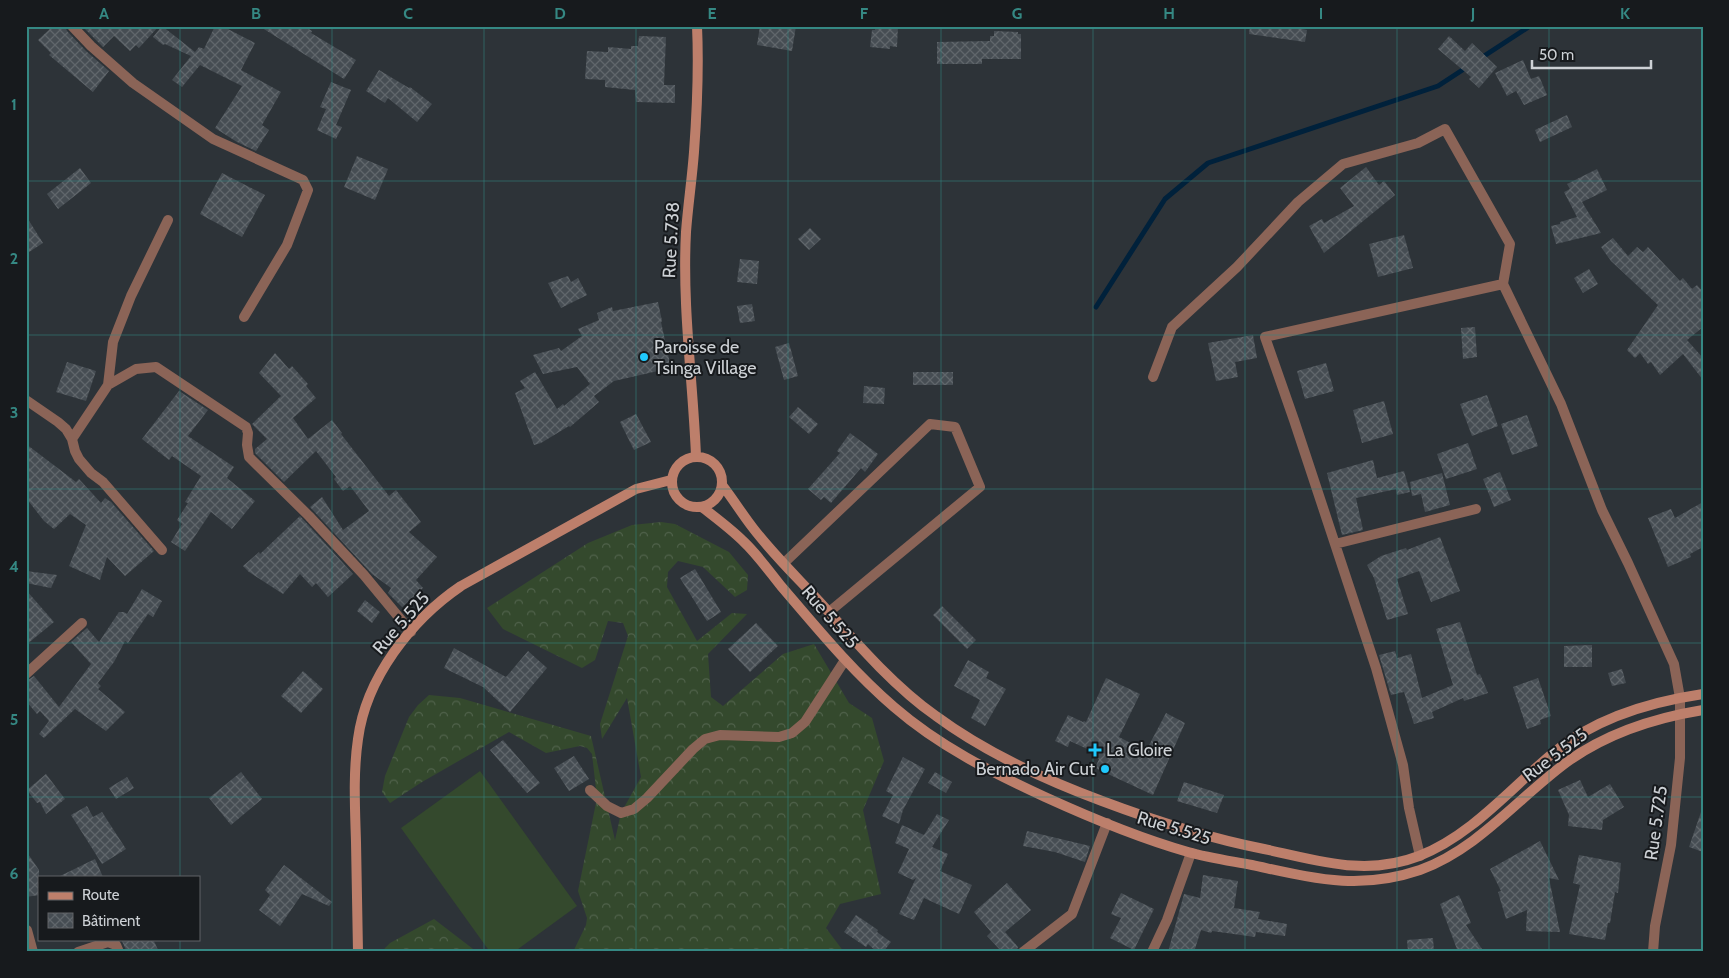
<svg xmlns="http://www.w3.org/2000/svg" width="1729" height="978" viewBox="0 0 1729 978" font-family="Cabin,sans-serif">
	<defs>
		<pattern id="forest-crowns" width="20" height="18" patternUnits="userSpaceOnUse" patternTransform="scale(1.25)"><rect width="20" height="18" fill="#34492d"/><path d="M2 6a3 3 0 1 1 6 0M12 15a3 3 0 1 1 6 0" fill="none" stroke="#50624b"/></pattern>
		<pattern id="building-cross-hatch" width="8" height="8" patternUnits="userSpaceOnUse" patternTransform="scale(1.25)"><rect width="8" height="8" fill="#464d53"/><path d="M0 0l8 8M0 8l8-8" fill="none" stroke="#60666b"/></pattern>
	</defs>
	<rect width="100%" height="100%" fill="#2d3338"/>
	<!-- forest -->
	<path fill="url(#forest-crowns)" d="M661 522 675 524 729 552 748 575 747 590 735 597 703 567 678 561 668 572 667 587 697 641 732 613 747 614 708 654 711 697 723 706 783 654 814 644 849 703 872 718 884 761 863 810 881 894 840 904 826 928 844 952H571L574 950 586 925 587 918 578 891 597 798 592 754 587 748 580 746 546 753 509 732 422 782 390 803 382 792 385 776 409 717 418 705 429 695 460 698 591 736 615 840 621 813 641 777 627 698 602 739 600 724 628 636 623 623 608 621 595 660 582 668 503 629 487 608 588 543 632 525Z
		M434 919 477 952H383L385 948 390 943Z"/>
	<!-- garden -->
	<path fill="#34492d" d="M480 771 577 906 514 952H490L401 828Z"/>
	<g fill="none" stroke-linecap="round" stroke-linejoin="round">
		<!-- stream -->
		<path stroke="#00213b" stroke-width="5" d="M1481 58 1530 26
			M1096 307 1165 199 1208 163 1438 86 1467 67"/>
	</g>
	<!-- building -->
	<path fill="url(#building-cross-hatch)" d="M53 26H65L67 31 86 51 109 71 93 92 49 55 51 53 38 40Z
		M86 26H159L139 48 136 45 130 51 114 36 103 47 84 28Z
		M162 26 195 52 199 47 204 49 215 26H222L255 43 241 70 281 92 262 125 269 130 256 151 237 142 215 128 242 86 200 65 182 87 172 80 191 56 165 44 163 45 153 37Z
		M259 26H304L312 31 311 33 356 60 344 79Z
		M760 26H796L792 51 757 45Z
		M875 26H898L897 47 890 46V49L870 47 872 30H875Z
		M1250 26H1298L1297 28 1307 30 1305 42 1249 34Z
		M994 31 1018 32V34H1021V59H982V64H937V42L990 41V36H994Z
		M639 36 666 37 664 85H675V103L636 102 635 90 605 87V80L585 79 587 51 608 52V47L631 49V46H638Z
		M1449 36 1465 51 1472 43 1497 67 1479 88 1469 79 1471 77 1438 49Z
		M1523 60 1531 79 1539 76 1547 95 1524 105 1516 91 1507 96 1495 73Z
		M379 70 409 88 410 87 432 104 417 122 388 98 385 103 366 91Z
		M331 82 351 90 336 125 342 127 336 139 317 130 326 109 320 107Z
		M1567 115 1572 127 1540 142 1535 130Z
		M357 156 388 169 375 200 344 187Z
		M1366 167 1379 185 1384 181 1395 195 1324 253 1309 226 1322 219 1324 223 1354 206 1340 188Z
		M80 168 91 183 58 209 47 194Z
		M1597 169 1607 190 1582 202 1601 233 1556 244 1551 226 1560 224V222L1577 217 1564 192 1570 189 1567 184Z
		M222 173 265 195 242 237 200 214Z
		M26 216 43 243 26 254Z
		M810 228 821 239 809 250 798 239Z
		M1404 235 1413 268 1378 277 1369 244Z
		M1613 238 1628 256 1637 247 1643 252 1648 247 1680 281 1683 278 1692 289 1697 285 1703 292V327L1687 340 1703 358V380L1683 354 1660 375 1651 362 1648 364 1640 353 1635 358 1627 350 1658 305 1611 261 1601 247Z
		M740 259 759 261 757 284 737 282Z
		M1589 269 1598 284 1583 293 1574 278Z
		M568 276 571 282 578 278 587 295 561 308 548 283Z
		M658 302 662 321 661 322 671 368 614 381 594 396 599 402 570 427 569 426 541 443 534 445 515 393 525 388 520 381 535 372 557 409 563 404 564 406 590 384 577 367 543 374 533 355 559 348 561 351 582 336 578 329 599 320 597 313 612 307 613 311Z
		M752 304 755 321 740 323 737 306Z
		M1475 327 1477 357 1463 359 1461 328Z
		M1253 335 1257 358 1235 362 1238 377 1216 381 1208 343Z
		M789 343 798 376 784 380 775 347Z
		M275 353 289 369 292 366 308 384 306 386 316 398 293 418 308 439 332 420 342 433 341 434 389 496 396 490 421 522 409 532 437 557 416 580 423 588 402 607 388 593 391 588 372 574 310 507 322 497 343 530 369 511 350 486 343 491 334 479 336 477 316 451 284 482 255 453V449L267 439 252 424 281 396 259 373Z
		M67 362 96 371 86 401 56 392Z
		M1326 363 1334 391 1305 399 1297 371Z
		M913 372H953V385H913Z
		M864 386 885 388 884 404 863 403Z
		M179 391 208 410 188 436 234 467 227 478 255 501 232 529 211 512 185 551 171 542 182 524 177 520 188 503 185 502 201 476 172 456 169 460 142 439Z
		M1487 395 1498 426 1472 436 1460 404Z
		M1384 401 1393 434 1362 443 1353 410Z
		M798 407 818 424 809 434 789 417Z
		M636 414 651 442 634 450 620 422Z
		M1527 415 1538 446 1512 455 1501 424Z
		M850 433 878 454 865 472 861 468 831 503 824 497 821 500 808 489 840 453 837 451Z
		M1468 443 1477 469 1446 479 1437 454Z
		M26 444 76 482 79 479 101 503 105 498 111 502 154 551 125 576 107 557 100 580 69 566 86 525 70 514 54 529 44 521 26 498Z
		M1373 460 1377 478 1404 471 1410 492 1397 495 1396 489 1356 498 1363 530 1342 535 1327 473Z
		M1500 472 1511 500 1494 507 1483 479Z
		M1442 473 1450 505 1425 512 1421 494 1412 496 1410 482Z
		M1703 502V547L1690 554 1691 557 1668 567 1648 518 1671 509 1675 518Z
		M300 516 353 574 328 597 316 583 312 587 300 574 283 594 249 572 243 566 259 552 260 554Z
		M1440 537 1460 591 1431 602 1419 571 1397 579 1408 614 1387 620 1374 578 1367 565 1381 556 1406 548 1407 550Z
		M695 569 721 612 707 621 680 578Z
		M26 571 57 575 51 588 26 583Z
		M142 589 162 601 153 617 148 614 128 643 125 641 114 662 98 683 101 686 98 689 125 712 106 731 75 709 44 738 39 734 49 721 40 711 37 714 26 701V681L34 676 59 707 91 664 71 642 87 628 99 642 119 612H124L127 614Z
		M26 590 54 622 26 645Z
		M365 600 380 612 372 623 357 611Z
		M942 606 976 640 967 649 933 615Z
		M1460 622 1477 675 1480 674 1488 693 1464 701 1463 698 1432 712 1434 718 1414 724 1404 692 1391 695 1379 655 1395 651 1397 658 1411 654 1422 698 1453 685 1436 629Z
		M756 623 778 646 750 672 728 649Z
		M1592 645V667H1564V646Z
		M454 648 506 677 528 651 547 668 510 712 483 687 444 668Z
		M968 660 989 672 986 678 1006 689 985 726 971 718 980 700 954 686Z
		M1622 669 1626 683 1612 686 1608 673Z
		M303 671 323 689 301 713 281 696Z
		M1106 678 1140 694 1119 737 1146 751 1166 713 1185 723 1153 795 1095 768 1099 759 1096 758 1098 754 1070 741 1068 747 1055 741 1068 715 1083 722 1084 721 1086 722Z
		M1538 678 1551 716 1540 720 1541 724 1527 729 1513 687Z
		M503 740 540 783 527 793 490 750Z
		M574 756 589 779 569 791 554 768Z
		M903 757 925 769 903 810 899 824 882 816 893 795 886 791Z
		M241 772 262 799 231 825 209 798Z
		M935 772 952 782 946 793 928 783Z
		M46 774 65 799 46 814 40 802 37 803 27 790Z
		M127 777 134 788 116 799 109 788Z
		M1580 780 1588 797 1610 784 1624 807 1603 820 1602 830 1568 826 1569 815 1558 790Z
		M1184 782 1224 795 1217 813 1177 801Z
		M87 806 93 817 102 812 126 849 102 864 71 815Z
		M1701 812H1703V852L1689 847Z
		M937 814 949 820 932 847 948 854 940 871 972 885 959 914 924 898 914 920 899 914 916 878 913 880 898 873 909 849 895 843 902 825 924 835Z
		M1027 831 1090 846 1085 862 1055 852 1023 846Z
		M1540 841 1559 880 1549 878 1560 932 1526 931 1527 910 1506 919 1498 892 1501 891 1490 869Z
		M26 851 39 870V895L26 897Z
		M1579 855 1621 863 1618 893 1615 892 1610 923H1608L1605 940 1569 934 1580 885 1573 883Z
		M95 859 103 877H58Z
		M284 865 332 902 329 906 302 894 280 926 259 910 270 895 265 890Z
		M1203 875 1238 881 1234 908 1260 912 1258 919 1287 924 1285 936 1256 932 1255 937 1212 931 1211 933 1201 930 1194 952H1168L1184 894 1200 898Z
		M1007 883 1031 910 1005 932 1018 947 1016 952H1002L987 936 991 932 974 912Z
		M1121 893 1154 909 1134 950 1110 938 1121 918 1111 914Z
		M1459 895 1471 923 1466 925 1484 952H1458L1440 904Z
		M856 915 878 930 877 932 891 942 883 952H877L868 944 866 947 844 932Z
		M1433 938 1434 952H1408L1407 940Z
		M121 939H153L159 952H127Z"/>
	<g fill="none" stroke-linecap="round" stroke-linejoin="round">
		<!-- street -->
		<path stroke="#8b6457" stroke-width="10" d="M72 26 91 46 133 83 213 139 303 180 308 190 287 245 244 317
			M1503 284 1561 404 1602 510 1628 563 1674 664 1680 698V758L1671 845 1655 926 1653 952
			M1153 377 1172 327 1237 267 1298 202 1343 164 1418 143 1445 129 1510 244 1503 284 1265 337 1294 420 1376 668 1403 765 1409 808 1420 856
			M108 385 136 369 156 367 246 427 248 433 247 445 249 457 309 516 364 575 411 632
			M26 400 58 422 66 429 72 439 75 451 79 459 91 473 103 482 162 550
			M72 439 108 385 113 342 131 296 168 220
			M1335 544 1476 509
			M784 563 930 424 955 427 980 487 829 612
			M26 674 82 623
			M590 790 607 806 621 813 634 809 647 798 693 749 705 739 720 735 779 737 792 733 805 722 845 660
			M27 930 33 952
			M78 952 108 942 116 945 119 952
			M1023 952 1072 914 1107 823
			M1152 952 1167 920 1191 853"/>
		<!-- secondary -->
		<path stroke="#bd7f6b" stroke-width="10" d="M696 456C693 381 682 307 686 232 688 205 692 179 694 152 697 111 699 68 697 26
			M672 482a25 25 0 1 1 50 0a25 25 0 1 1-50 0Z
			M722 485C733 499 742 514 753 528 775 557 803 583 827 610 859 646 896 688 936 716 986 753 1043 779 1102 801 1155 821 1208 838 1264 849 1317 860 1365 877 1419 856 1471 836 1511 788 1553 753 1595 718 1649 702 1703 694
			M702 507C716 518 731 529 743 541 757 554 769 571 781 586 817 628 852 671 894 707 939 746 991 772 1045 797 1091 818 1139 838 1188 852 1209 858 1231 861 1252 865 1313 878 1358 891 1420 870 1478 849 1518 798 1567 762 1607 733 1654 718 1703 710
			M358 952C357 915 357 878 356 842 355 808 353 773 358 739 366 678 411 620 461 586L636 489 671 480"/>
	</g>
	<!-- grid -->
	<path fill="none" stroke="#358883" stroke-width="1" stroke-opacity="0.55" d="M180 26V877M332 26V952M484 26V952M636 26V952M788 26V952M941 26V952M1093 26V952M1245 26V952M1397 26V952M1549 26V952M26 181H1703M26 335H1703M26 489H1703M26 643H1703M26 797H1703M180 939V952"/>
	<!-- markers -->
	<g fill="#20c9fd" stroke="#171a1d" stroke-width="2">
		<circle cx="644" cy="357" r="5"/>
		<path d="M1092.5 742.5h5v5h5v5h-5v5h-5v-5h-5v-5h5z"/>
		<circle cx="1105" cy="769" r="5"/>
	</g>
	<g text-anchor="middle" stroke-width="4" stroke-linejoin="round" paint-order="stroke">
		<!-- street labels -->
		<g font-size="18" fill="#cdd1d5" stroke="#171a1d">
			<text transform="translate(671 240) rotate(-87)" y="6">Rue 5.738</text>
			<text transform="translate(830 617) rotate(49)" y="6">Rue 5.525</text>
			<text transform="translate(401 623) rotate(-49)" y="6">Rue 5.525</text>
			<text transform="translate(1555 755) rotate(-37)" y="6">Rue 5.525</text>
			<text transform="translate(1656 823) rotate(-82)" y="6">Rue 5.725</text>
			<text transform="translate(1174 828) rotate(17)" y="6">Rue 5.525</text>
		</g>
		<!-- poi labels -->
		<g font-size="18" fill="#cdd1d5" stroke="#171a1d" text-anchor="start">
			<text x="654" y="353">Paroisse de<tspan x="654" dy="21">Tsinga Village</tspan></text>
			<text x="1106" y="756">La Gloire</text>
			<text x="1095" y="775" text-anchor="end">Bernado Air Cut</text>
		</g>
	</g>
	<!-- border -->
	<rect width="1729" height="978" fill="none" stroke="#171a1d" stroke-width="55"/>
	<!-- legend -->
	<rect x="38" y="876" width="162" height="65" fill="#171a1d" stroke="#606367"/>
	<rect x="48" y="892" width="25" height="8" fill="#bd7f6b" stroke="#606367"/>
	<text x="82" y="900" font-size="15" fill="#cdd1d5">Route</text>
	<rect x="48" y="913" width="25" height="15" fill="url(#building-cross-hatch)" stroke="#606367"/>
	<text x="82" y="926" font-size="15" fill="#cdd1d5">Bâtiment</text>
	<!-- scale -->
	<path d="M1532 60v8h119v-8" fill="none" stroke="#cdd1d5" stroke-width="2.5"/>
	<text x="1539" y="60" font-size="15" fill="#cdd1d5" stroke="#171a1d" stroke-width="4" paint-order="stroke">50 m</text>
	<rect x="28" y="28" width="1674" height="922" fill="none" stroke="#358883" stroke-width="2"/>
	<g font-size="16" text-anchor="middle" font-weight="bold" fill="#358883">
		<text x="104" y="19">A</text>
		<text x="256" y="19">B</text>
		<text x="408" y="19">C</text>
		<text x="560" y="19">D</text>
		<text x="712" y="19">E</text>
		<text x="864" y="19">F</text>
		<text x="1017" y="19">G</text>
		<text x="1169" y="19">H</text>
		<text x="1321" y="19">I</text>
		<text x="1473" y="19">J</text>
		<text x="1625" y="19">K</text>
		<text x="14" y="110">1</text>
		<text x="14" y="264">2</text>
		<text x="14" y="418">3</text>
		<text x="14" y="572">4</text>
		<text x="14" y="725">5</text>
		<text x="14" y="879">6</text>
	</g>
</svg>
